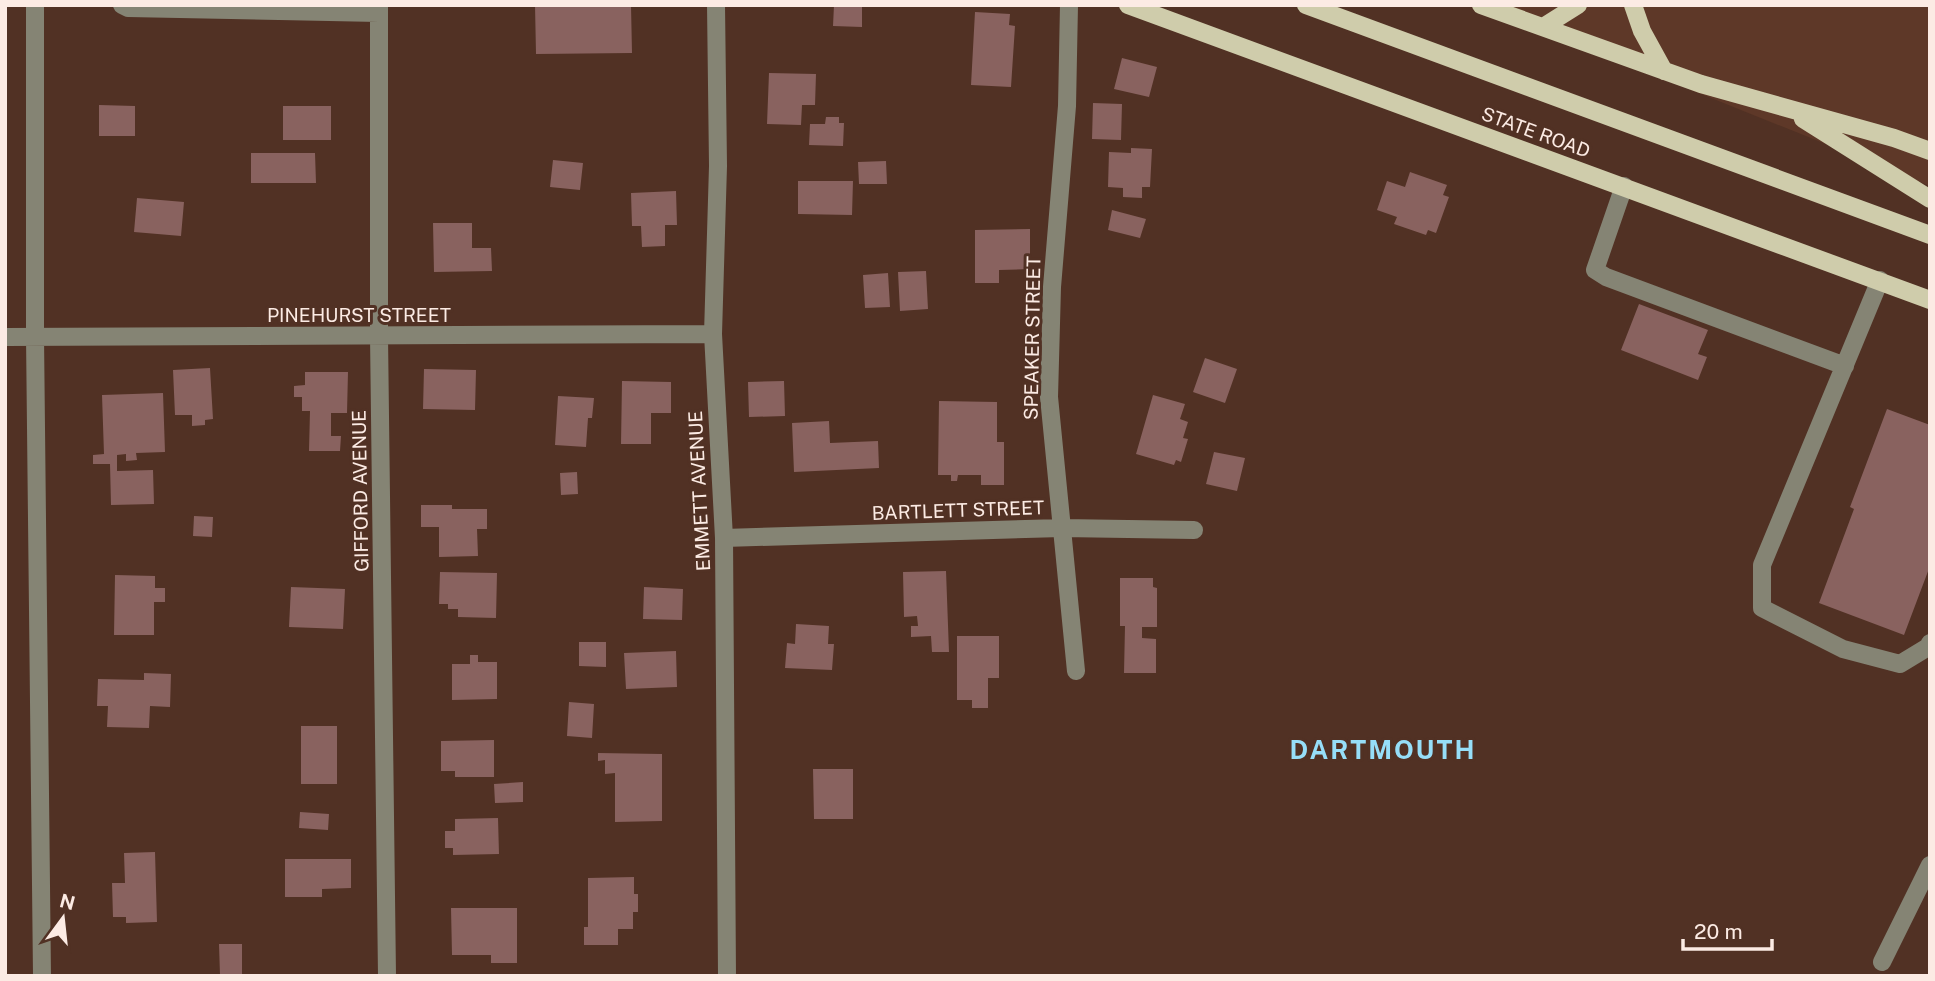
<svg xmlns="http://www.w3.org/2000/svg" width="1935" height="981" viewBox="0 0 1935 981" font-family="'Public Sans',sans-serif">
	<rect width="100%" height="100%" fill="#513124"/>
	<!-- built -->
	<path fill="#5e3828" d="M1480 5H1930V186Z"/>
	<!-- building -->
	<path fill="#89625f" d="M535 5H631L632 53 536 54Z
		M834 5H862V27L833 26Z
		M975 12 1010 14 1009 25 1015 26 1011 87 971 85Z
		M1122 58 1157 67 1149 97 1114 89Z
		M769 73 816 74 815 105H802L801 125 767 124Z
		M1093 103 1122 104 1121 140 1092 139Z
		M99 105 135 106V136H99Z
		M283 106H331V140H283Z
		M826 117H839V123H844L843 146 809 145 810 124H825Z
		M1131 148 1152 149 1150 187H1142V198L1123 197V188L1108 187 1109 152 1131 153Z
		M251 153H315L316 183H251Z
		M553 160 583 163 580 190 550 187Z
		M886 161 887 184H859L858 162Z
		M1410 172 1447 185 1443 195 1449 197 1436 233 1428 230 1426 235 1394 224 1397 217 1377 210 1387 181 1405 187Z
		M798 181H853L852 215 798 214Z
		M676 191 677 225H665V246L642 247 641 226H632L631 193Z
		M137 198 184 202 181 236 134 232Z
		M1112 210 1146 219 1140 238 1108 230Z
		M433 223H472V248H491L492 271 434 272Z
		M1030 229V269L999 270V283H975V230Z
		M926 271 928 309 900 311 898 272Z
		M888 273 890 307 865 308 863 275Z
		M1639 304 1708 330 1698 354 1707 357 1698 380 1621 350Z
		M1205 358 1237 369 1225 403 1193 392Z
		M210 368 213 419 205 420V425L192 426V415H175L173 370Z
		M424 369 476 370 475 410 423 409Z
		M305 372H348L347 413H331V436H341L340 451H309L310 411H302V397H294V386L305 385Z
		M622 381 671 382V413H651V444H621Z
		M784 381 785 416 749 417 748 382Z
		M163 393 165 452 136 453 137 460 126 461V454L117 455V471L153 470 154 504 111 505 110 464H93V455L104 454 102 395Z
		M1153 395 1185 404 1180 419 1188 422 1183 438 1188 439 1181 462 1176 460 1174 465 1136 454Z
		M558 396 594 398 592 418H588L586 447 555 445Z
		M939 401 997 402V442H1004V485H981V475H958L957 481H951V475H938Z
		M1887 409 1930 425V566L1904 635 1819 603 1854 509 1850 507Z
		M829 421 830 443 878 441 879 468 794 472 792 423Z
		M1214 452 1245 458 1237 491 1206 484Z
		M577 472 578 494 561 495 560 473Z
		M421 505H452V509H487V529H477L478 556 439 557V527H421Z
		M194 516 213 517 212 537 193 536Z
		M946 571 949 652H932L931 636 911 637V626H918L917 616 904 617 903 572Z
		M440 572 497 573 496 618 458 617V609H448V604H439Z
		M115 575 155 576V588H165V602H154V635H114Z
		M1120 578H1153V587L1157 588V627H1142V638L1156 639V673H1124L1125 626H1120Z
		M291 587 345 589 343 629 289 627Z
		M644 587 683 589 682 620 643 619Z
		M796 624 829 626 828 644H834L832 670 785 668 787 643 795 644Z
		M957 636H999V678H988V708H972V700H957Z
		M579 642H606V667L579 666Z
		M676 651 677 687 626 689 624 653Z
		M470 655H478V662H497V699L452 700V664H470Z
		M144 673 171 674 170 707 150 706 149 728 107 727 108 706H97L98 679 144 680Z
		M569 702 594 704 592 738 567 736Z
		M301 726H337V784H301Z
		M494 740V777H455V771H441V741Z
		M598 753 662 754V821L615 822V773L605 774V760L598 761Z
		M813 769H853V819H814Z
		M523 782V802L495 803 494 784Z
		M300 812 329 814 328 830 299 828Z
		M498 818 499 854 453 855V848H445V831H455V819Z
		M155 852 157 922 126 923V917H113L112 883H125L124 853Z
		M285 859H351V888L322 889V897H285Z
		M634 877V894H638V912H633V929H618V945H584V927H588V878Z
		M451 908H517V963H491V955H452Z
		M219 944H242V975H220Z"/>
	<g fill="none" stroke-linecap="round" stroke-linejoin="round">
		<!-- minor -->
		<path stroke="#858474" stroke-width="18" d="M35 5V336L42 976
			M122 5 128 8 379 13
			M379 5V336L387 976
			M716 5 718 166 713 334 724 538 727 976
			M1069 5 1067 106 1052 287 1049 397 1076 671
			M1624 186 1595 270 1606 277 1845 366
			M1880 280 1762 565V608L1843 649 1900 664 1928 647 1930 643
			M5 337 713 334
			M724 538 1062 528 1194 530
			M1882 962 1930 865"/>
		<!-- major -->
		<path stroke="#cfccab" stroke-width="18" d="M1128 5 1930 300
			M1306 5 1930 235
			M1481 5 1701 84 1894 138 1930 151
			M1633 5 1642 31 1664 71
			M1543 27 1578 5
			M1803 119 1930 199"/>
	</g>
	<g text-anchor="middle" stroke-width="6" stroke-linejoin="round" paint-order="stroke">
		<!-- street labels -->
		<g font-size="19" fill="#fcebe4" stroke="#513124">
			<text transform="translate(1536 132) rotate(20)" y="7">STATE ROAD</text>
			<text x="359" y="322">PINEHURST STREET</text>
			<text transform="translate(1032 338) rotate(-89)" y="7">SPEAKER STREET</text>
			<text transform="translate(360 491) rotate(-91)" y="7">GIFFORD AVENUE</text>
			<text transform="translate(699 491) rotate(-93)" y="7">EMMETT AVENUE</text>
			<text transform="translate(958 510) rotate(-2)" y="7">BARTLETT STREET</text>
		</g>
		<!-- district labels -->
		<g font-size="26" font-weight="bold" letter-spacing="2" fill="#96def8" stroke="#513124">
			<text x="1383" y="759">DARTMOUTH</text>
		</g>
	</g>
	<!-- border -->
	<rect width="1935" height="981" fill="none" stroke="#fcebe4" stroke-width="14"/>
	<!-- north arrow -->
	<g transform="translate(63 918) rotate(15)" stroke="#513124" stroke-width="5" paint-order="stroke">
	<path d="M0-5L12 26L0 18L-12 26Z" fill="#fcebe4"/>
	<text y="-10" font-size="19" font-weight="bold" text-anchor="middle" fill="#fcebe4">N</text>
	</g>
	<!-- scale -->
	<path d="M1683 939v10h89v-10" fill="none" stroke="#fcebe4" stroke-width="3.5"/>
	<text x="1694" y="939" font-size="21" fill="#fcebe4" stroke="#513124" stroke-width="5" paint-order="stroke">20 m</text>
</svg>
